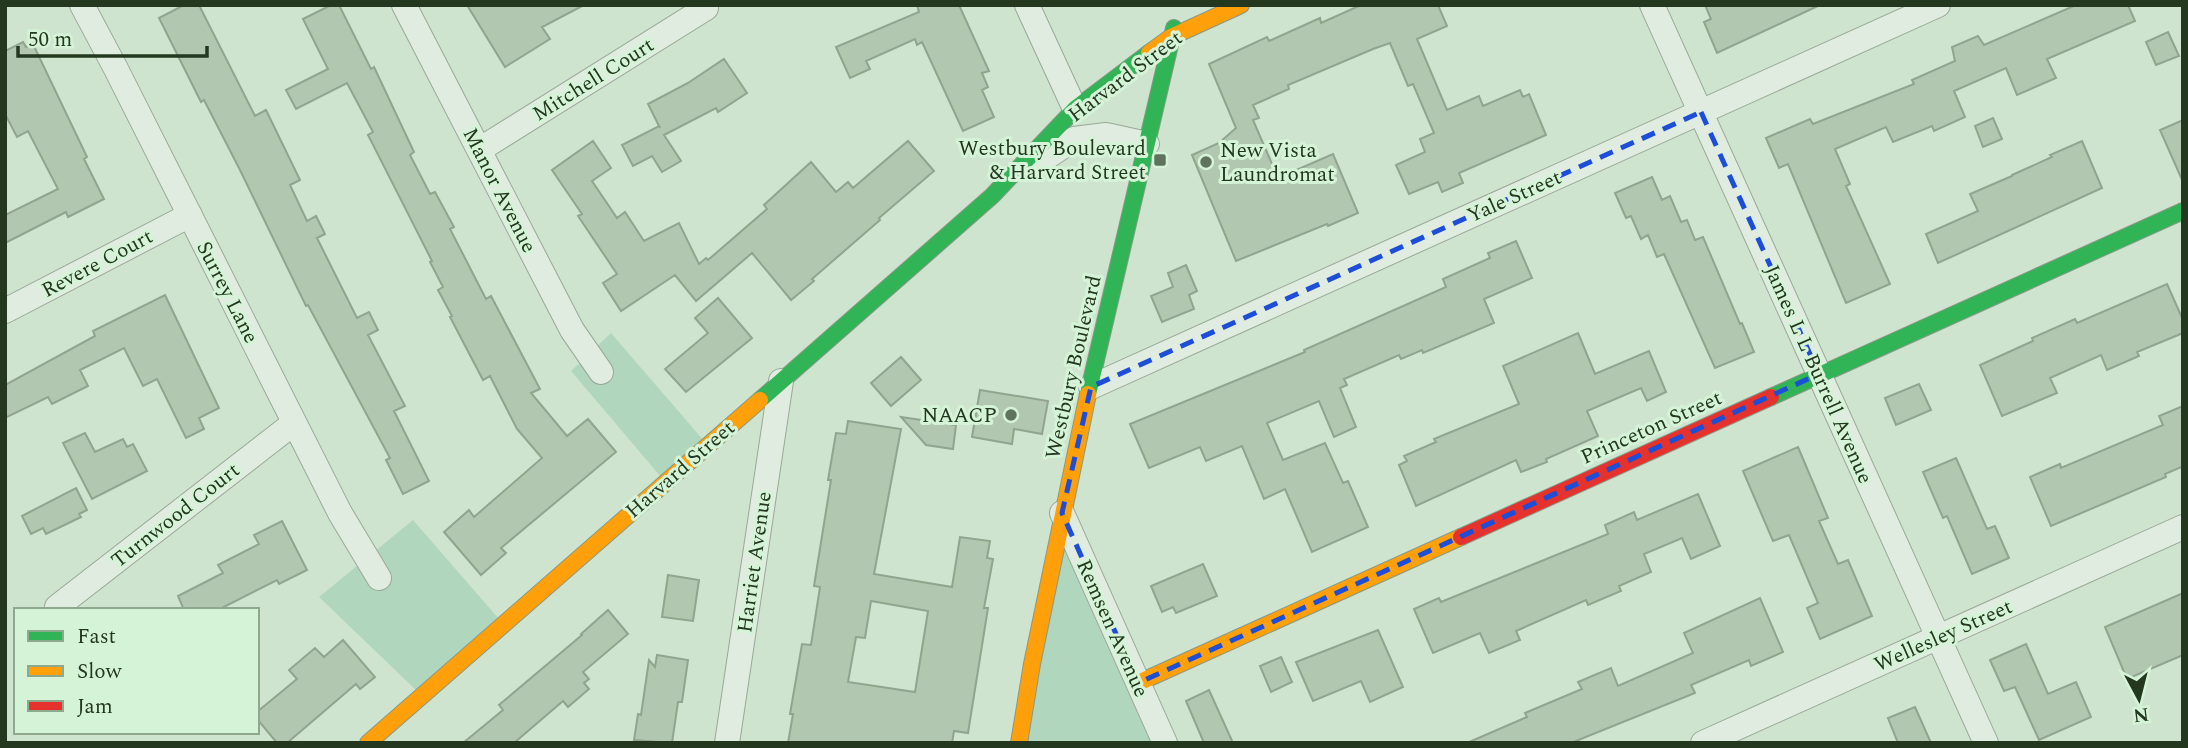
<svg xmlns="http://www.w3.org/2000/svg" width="2188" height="748" viewBox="0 0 2188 748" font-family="Spectral,serif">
	<rect width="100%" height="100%" fill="#cee4cf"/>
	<!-- green -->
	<path fill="#b1d6be" d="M611 333 705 442 661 477 571 371Z
		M1062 513 1165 743H1019Z
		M413 520 499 619 417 691 319 597Z"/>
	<!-- building -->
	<path fill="#b2c7b0" stroke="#90a48e" stroke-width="2" fill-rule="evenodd" d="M184 5H199L255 116 266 110 300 180 290 185 307 221 316 216 325 234 317 238 357 318 369 312 378 330 368 335 405 406 394 411 429 481 403 494 386 460 390 458 308 305 306 306 240 170 204 100 201 102 159 18Z
		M331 5H339L371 69 374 67 414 152 410 155 430 194 435 192 454 227 450 229 486 299 491 296 540 389 531 393 567 436 588 419 616 452 501 548 506 553 481 575 444 532 469 510 474 517 542 458 517 429 490 376 483 380 450 317 452 316 438 290 443 287 430 262 432 261 368 135 373 132 347 83 296 109 286 90 328 69 303 19Z
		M467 5H584L542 27 550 39 505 67Z
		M917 5H959L989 71 982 73 988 87 982 90 994 117 963 131 922 42 917 45 915 39 866 61 870 69 850 78 836 47 919 12Z
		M1361 5H1438L1447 26 1417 39 1447 110 1479 96 1483 106 1520 90 1523 97 1529 94 1546 135 1459 173 1463 183 1442 192 1438 182 1409 194 1396 165 1425 152 1420 139 1434 133 1413 84 1408 86 1390 43 1373 49 1288 85 1289 89 1253 105 1259 118 1253 120 1278 178 1333 154 1358 213 1328 226 1327 224 1236 261 1192 155 1219 143 1236 128 1209 64 1267 37 1269 41 1320 18 1321 23Z
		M1705 5H1820L1717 53 1704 22 1711 19Z
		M2076 5H2128L2135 21 2047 59 2056 78 2017 95 2006 68 1954 91 1965 117 1934 131 1932 126 1893 142 1886 127 1835 149 1850 184 1846 186 1890 284 1846 303 1788 164 1779 168 1766 138 1810 119 1813 124 1914 84 1912 80 1955 61 1952 47 1978 36 1984 45Z
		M2168 32 2179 56 2156 65 2146 42Z
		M23 42 26 47 33 44 87 157 84 159 104 199 68 217 66 212 5 243V215L58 189 28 131 17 137 5 114V51Z
		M724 59 747 93 718 112 716 108 664 135 681 161 662 172 652 156 633 166 622 145 659 126 660 128 648 104 688 83Z
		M1993 118 2002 139 1983 147 1975 126Z
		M2183 120V182L2160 130Z
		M593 141 611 168 592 181 617 218 625 212 644 241 679 223 699 264 706 258 708 260 767 209 764 205 811 162 836 192 848 182 853 188 908 141 934 171 879 218 880 220 812 279 814 281 791 300 752 253 696 301 675 275 621 311 603 283 617 274 578 216 582 214 552 170Z
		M2082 141 2102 188 1938 263 1926 234 1978 211 1970 194 2012 176V175L2052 157 2050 155Z
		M1652 177 1662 200 1670 196 1681 222 1687 220 1695 240 1703 237 1740 324 1742 323 1754 352 1715 368 1664 254 1657 257 1648 235 1641 239 1631 216 1626 218 1615 193Z
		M1516 241 1532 278 1484 299 1494 323 1423 353 1422 350 1401 359 1399 355 1344 379 1347 385 1340 388 1356 427 1334 437 1319 401 1267 423 1283 460 1325 443 1343 483 1348 481 1368 527 1312 552 1285 489 1264 499 1242 446 1206 461 1200 447 1149 468 1130 424 1305 352 1304 350 1446 287 1443 279 1490 258 1488 253Z
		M1186 265 1197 291 1189 295 1194 309 1162 322 1151 296 1173 287 1168 273Z
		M2167 284 2183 320V333L2137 352 2139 356 2107 370 2101 355 2050 378 2057 393 2002 416 1980 365 2033 341 2032 338 2075 319 2077 323Z
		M165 295 219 408 199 418 204 429 186 438 157 379 143 386 124 348 80 370 88 386 52 404 48 397 5 418V385L95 336 93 331Z
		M718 298 752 338 686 392 665 369 708 333 695 318Z
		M1578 333 1595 374 1649 351 1666 392 1647 401 1641 388 1587 411 1598 436 1546 459 1547 462 1521 472 1516 460 1416 506 1399 465 1407 461 1404 456 1436 442 1434 439 1519 404 1503 366Z
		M901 357 921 380 891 406 871 383Z
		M1919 384 1931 410 1896 425 1885 398Z
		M980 390 1048 401 1042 434 1014 429 1012 444 972 437Z
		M2183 406V471L2181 467 2165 474 2166 477 2051 526 2030 477 2060 464 2061 468 2163 425 2159 416Z
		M901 417 956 425 953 449 926 445Z
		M848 421 901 429 874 574 952 587 960 537 990 541 987 558 993 559 984 608H988L968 733 954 731 952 743H788L793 714H790L802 644 811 645 820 587 814 586 831 480H828L836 433 846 434ZM871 601 928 611 915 692 848 682 856 637 865 638Z
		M85 433 95 452 123 439 127 447 133 444 147 471 92 499 63 443Z
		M1798 447 1828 518 1819 521 1838 564 1848 560 1872 616 1820 639 1807 608 1818 603 1789 535 1773 541 1743 471Z
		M1956 458 1987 529 1995 526 2009 558 1972 574 1947 516 1943 518 1923 472Z
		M76 488 87 510 79 514 81 517 46 534 43 528 31 534 22 516Z
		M1698 494 1720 546 1691 559 1682 538 1644 554 1651 572 1619 586 1621 591 1588 605 1586 600 1516 631 1520 640 1489 653 1480 633 1433 653 1414 609 1439 598 1441 602 1608 534 1605 525 1634 512 1637 520Z
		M282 521 307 570 279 584 277 580 218 610H184L178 596 223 573 218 565 259 544 254 535Z
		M1203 564 1217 596 1176 613 1173 607 1162 612 1151 586Z
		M668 575 699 580 693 621 662 617Z
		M2183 593V655L2127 679 2105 627Z
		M1760 598 1783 652 1751 666 1749 660 1691 685 1695 693 1571 743H1467L1527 717 1525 713 1582 689 1578 682 1611 668 1618 686 1693 653 1684 633Z
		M608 610 628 634 583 672 589 679 584 683 589 689 568 707 563 701 514 743H463L503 710 499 705 582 635 581 634Z
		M1378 630 1403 687 1370 702 1361 681 1313 701 1296 662Z
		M343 640 375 677 360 689 356 684 287 743H277L257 719V712L297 679 289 670 315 648 324 657Z
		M2026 644 2048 694 2076 682 2091 717 2039 740 2015 687 2004 691 1990 660Z
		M657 655 688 660 682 702H678L672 743 634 740 638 714 641 715 649 660 655 667Z
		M1281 657 1292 682 1271 692 1260 666Z
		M1209 690 1233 743H1204L1186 701Z
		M1915 707 1931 743H1898L1888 718Z"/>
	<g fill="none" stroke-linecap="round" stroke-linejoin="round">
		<!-- street casing -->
		<g stroke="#98a997" stroke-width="26">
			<path id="street" d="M82 5 115 67 340 513 379 578
				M404 5 572 330 601 372
				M1027 5 1075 109
				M1652 5 1986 743
				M479 150 706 8
				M1038 163 1074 139 1106 135 1147 144
				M5 311 190 215
				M1091 387 1938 5
				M1062 513 1165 743
				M57 607 294 423
				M727 743 781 381
				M1703 743 2183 527"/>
		</g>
		<!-- fast casing -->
		<g stroke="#898" stroke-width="18">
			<path id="fast" d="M1088 394 1174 28
				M1771 397 2183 211
				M760 400 992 196 1075 109 1149 53"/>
		</g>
		<!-- slow casing -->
		<g stroke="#898" stroke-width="18">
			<path id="slow" d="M1149 53 1171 37 1241 5
				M1138 683 1461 537
				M368 743 760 400
				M1019 743 1032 664 1088 394"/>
		</g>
		<!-- jam casing -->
		<g stroke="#898" stroke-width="18">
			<path id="jam" d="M1461 537 1771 397"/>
		</g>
		<!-- street -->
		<use href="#street" stroke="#e0ece0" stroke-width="24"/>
		<!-- fast -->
		<use href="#fast" stroke="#30b455" stroke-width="16"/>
		<!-- slow -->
		<use href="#slow" stroke="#ff9f0a" stroke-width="16"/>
		<!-- jam -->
		<use href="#jam" stroke="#e5322d" stroke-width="16"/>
	</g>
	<!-- marked area -->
	<path fill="none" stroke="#1d4ed8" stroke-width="5" stroke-dasharray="14 9" stroke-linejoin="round" d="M1701 112 1819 374 1138 683 1062 513 1091 387Z"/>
	<!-- markers -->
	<g fill="#60745d" stroke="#d5f4d7" stroke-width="2.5">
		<rect x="1153" y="153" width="14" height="14" rx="3.5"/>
		<circle cx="1206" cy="162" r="7"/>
		<circle cx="1011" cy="415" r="7"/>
	</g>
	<g text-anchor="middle" stroke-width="6" stroke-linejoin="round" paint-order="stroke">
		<!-- street labels -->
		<g font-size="21" fill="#24371f" stroke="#d5f4d7">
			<text transform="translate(1125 76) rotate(-37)" y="7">Harvard Street</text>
			<text transform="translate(593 79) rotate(-32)" y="7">Mitchell Court</text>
			<text transform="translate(500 190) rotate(63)" y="7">Manor Avenue</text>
			<text transform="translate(1514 196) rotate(-24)" y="7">Yale Street</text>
			<text transform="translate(97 263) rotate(-28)" y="7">Revere Court</text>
			<text transform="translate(228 292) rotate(63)" y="7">Surrey Lane</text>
			<text transform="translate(1073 367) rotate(-77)" y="7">Westbury Boulevard</text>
			<text transform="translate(1819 374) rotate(66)" y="7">James L L Burrell Avenue</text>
			<text transform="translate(1651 427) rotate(-24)" y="7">Princeton Street</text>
			<text transform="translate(680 469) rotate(-41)" y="7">Harvard Street</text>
			<text transform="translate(175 515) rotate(-38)" y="7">Turnwood Court</text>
			<text transform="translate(754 562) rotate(-82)" y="7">Harriet Avenue</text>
			<text transform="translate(1113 628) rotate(66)" y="7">Remsen Avenue</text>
			<text transform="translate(1943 635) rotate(-24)" y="7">Wellesley Street</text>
		</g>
		<!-- poi labels -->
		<g font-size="21" fill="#24371f" stroke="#d5f4d7" text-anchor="end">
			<text x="1146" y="155">Westbury Boulevard<tspan x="1146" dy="24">&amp; Harvard Street</tspan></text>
			<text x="1220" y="157" text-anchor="start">New Vista<tspan x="1220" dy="24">Laundromat</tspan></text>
			<text x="997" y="422">NAACP</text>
		</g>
	</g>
	<!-- border -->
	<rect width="2188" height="748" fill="none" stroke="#24371f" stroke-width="14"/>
	<!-- legend -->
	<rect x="14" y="608" width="245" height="126" fill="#d5f4d7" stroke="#8ea88d" stroke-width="2"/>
	<rect x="28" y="631" width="35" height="10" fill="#30b455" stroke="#8ea88d" stroke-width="2"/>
	<text x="77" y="643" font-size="21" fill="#24371f">Fast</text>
	<rect x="28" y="666" width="35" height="10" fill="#ff9f0a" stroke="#8ea88d" stroke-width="2"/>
	<text x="77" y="678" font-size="21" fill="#24371f">Slow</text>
	<rect x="28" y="701" width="35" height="10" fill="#e5322d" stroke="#8ea88d" stroke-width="2"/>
	<text x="77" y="713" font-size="21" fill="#24371f">Jam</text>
	<!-- north arrow -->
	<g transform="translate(2139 699) rotate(173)" stroke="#d5f4d7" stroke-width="5" paint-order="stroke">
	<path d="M0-5L12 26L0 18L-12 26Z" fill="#24371f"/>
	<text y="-10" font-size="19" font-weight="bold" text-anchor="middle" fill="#24371f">N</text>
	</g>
	<!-- scale -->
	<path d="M18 46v10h189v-10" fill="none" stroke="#24371f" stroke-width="3.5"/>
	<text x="28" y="46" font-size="21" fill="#24371f" stroke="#d5f4d7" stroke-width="5" paint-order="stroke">50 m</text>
</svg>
